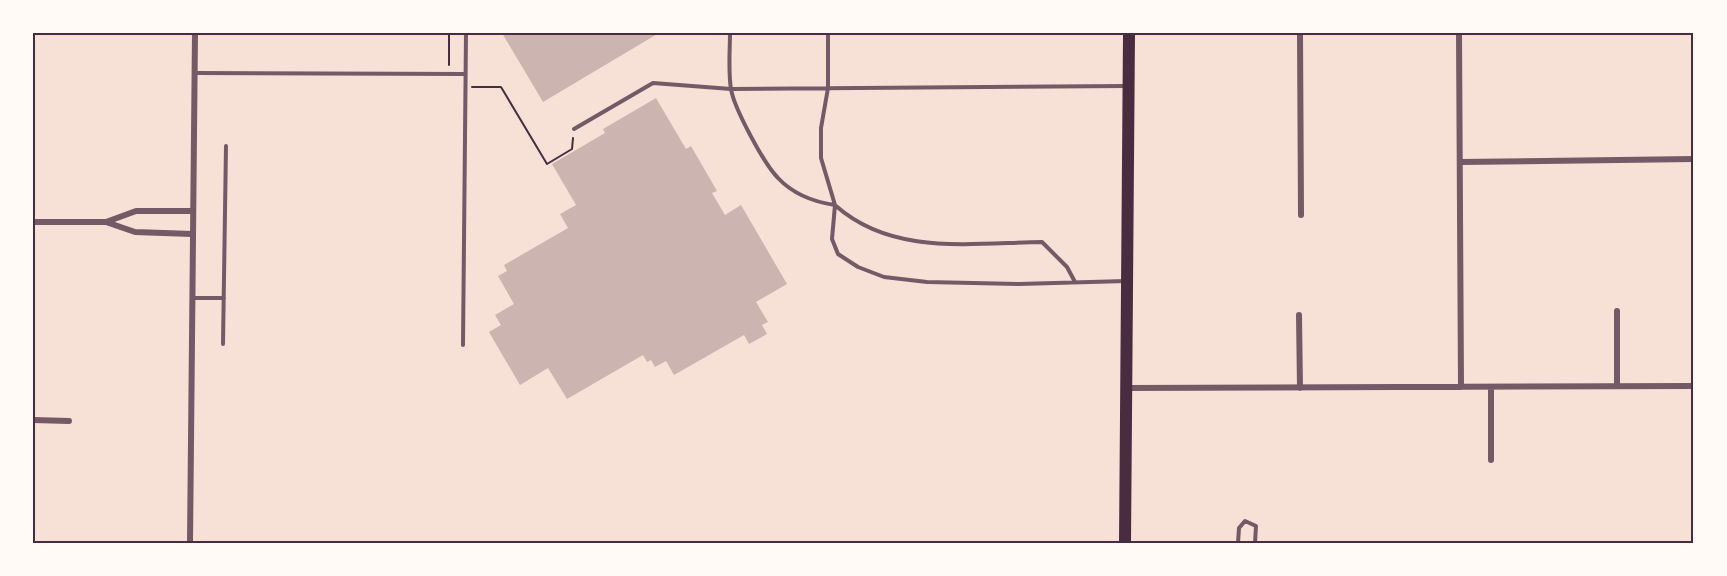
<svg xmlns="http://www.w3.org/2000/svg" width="1727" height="576" viewBox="0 0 1727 576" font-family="'Exo 2',sans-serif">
	<rect width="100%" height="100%" fill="#f7e1d7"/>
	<!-- building -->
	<path fill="#ccb4b1" d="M502 33H659L543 102Z
		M656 98 686 149 691 146 717 191 712 193 725 215 741 205 787 284 756 302 768 322 762 325 767 334 749 344 744 335 674 375 666 361 655 367 651 360 647 362 643 355 567 399 548 368 520 385 489 332 501 325 495 315 514 304 498 276 507 271 504 265 568 228 560 214 576 205 552 164 605 133 603 129Z"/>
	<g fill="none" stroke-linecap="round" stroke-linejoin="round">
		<!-- path -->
		<path stroke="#4a2c40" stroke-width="2" d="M449 65V33
			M472 87H501L547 164 572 149 573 138"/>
		<!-- service -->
		<path stroke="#755966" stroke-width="4" d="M730 33C730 51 728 71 731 89 734 108 764 164 778 178 793 194 814 202 835 205L821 158V128L828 88V33
			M195 73 465 74
			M574 129 653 83 731 89 1127 86
			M835 205 832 239 838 254 858 267 884 277 927 282 1019 284 1126 281
			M836 206C893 256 971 243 1042 242L1067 267 1075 282
			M192 298H224
			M223 344 226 146
			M463 345 466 33
			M1238 543 1239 528 1245 521 1256 526 1255 543"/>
		<!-- minor -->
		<path stroke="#755966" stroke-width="6" d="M1300 33 1301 215
			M1459 33 1461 387
			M1460 162 1694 159
			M33 222H106
			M192 234 135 232 106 222 136 211H193
			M1299 315 1300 388
			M1617 386V311
			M1127 388 1694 386
			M33 420 69 421
			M1491 460V387
			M190 543 195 33"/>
		<!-- secondary -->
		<path stroke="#4a2c40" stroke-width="12" d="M1125 543 1129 33"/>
	</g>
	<!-- border -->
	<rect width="1727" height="576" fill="none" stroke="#fffaf5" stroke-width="69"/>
	<rect x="34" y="34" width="1658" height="508" fill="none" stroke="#4a2c40" stroke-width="2"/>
</svg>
